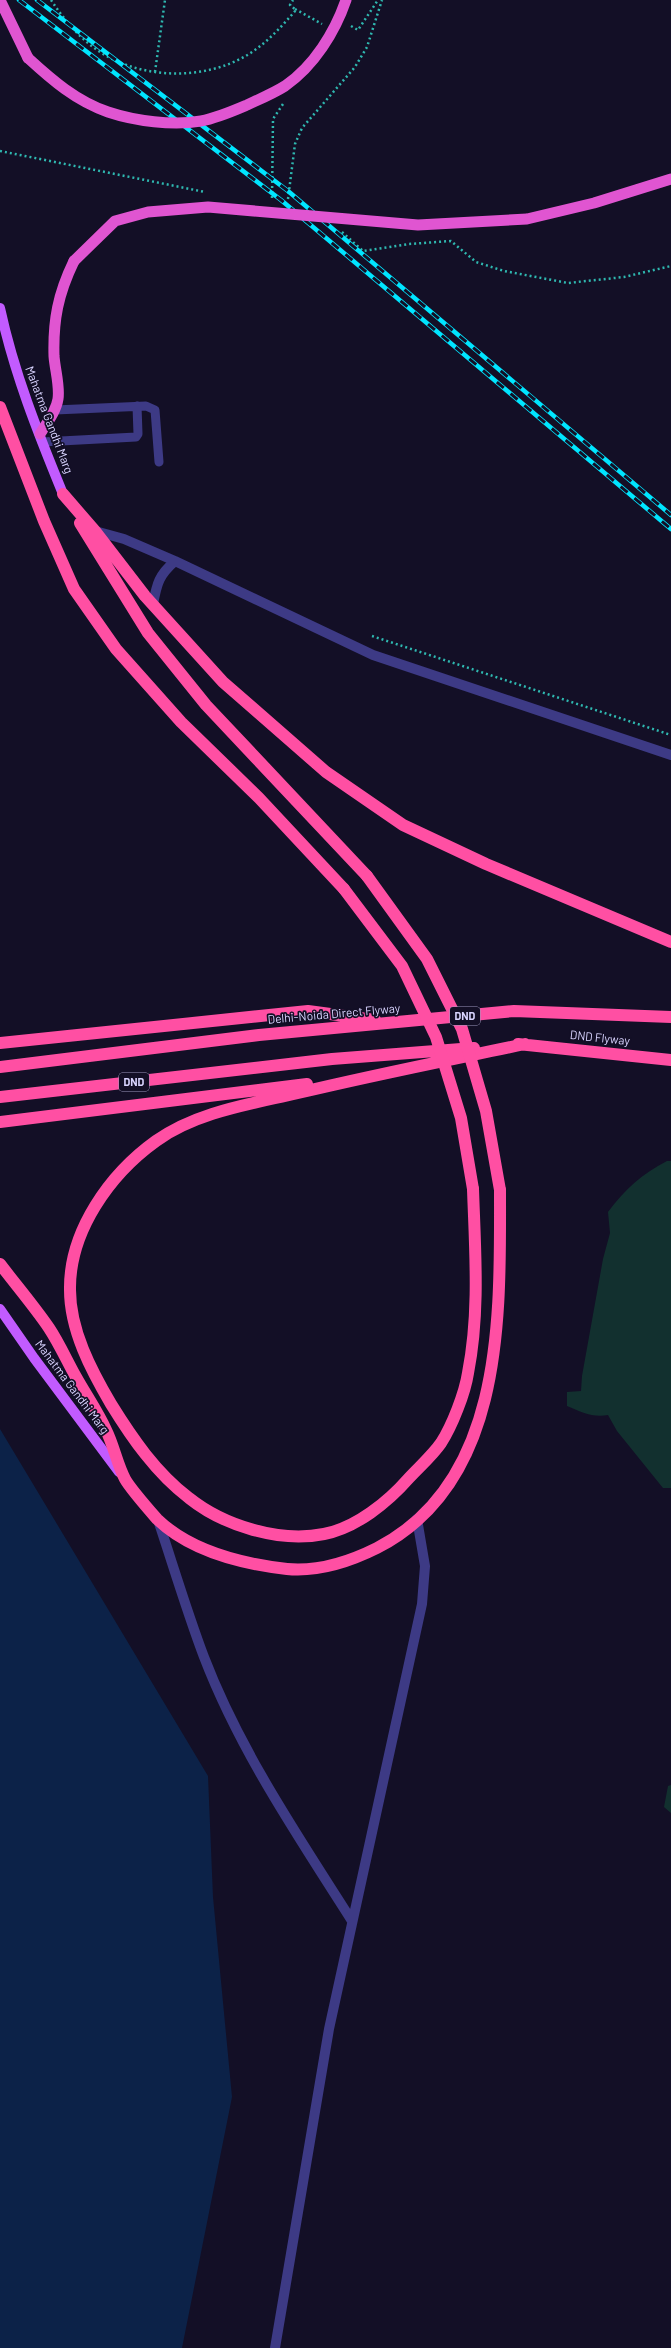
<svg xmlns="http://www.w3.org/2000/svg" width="671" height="2348" viewBox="0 0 671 2348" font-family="Barlow,sans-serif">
	<rect width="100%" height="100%" fill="#130f26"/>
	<!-- green -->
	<path fill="#12302f" d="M667 1161H671V1488H663L617 1431 608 1415C593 1418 581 1412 567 1406V1392L581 1391 582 1376 603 1259 610 1233 608 1212C625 1189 642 1174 667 1161Z
		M671 1785V1813L664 1807 668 1786Z"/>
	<!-- water -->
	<path fill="#0c2248" d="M0 1429 208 1776 213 1897 232 2097 182 2348H0Z"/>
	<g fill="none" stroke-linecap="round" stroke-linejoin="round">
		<!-- path -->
		<path stroke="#2fb8b0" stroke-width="2.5" stroke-dasharray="2 3" stroke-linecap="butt" d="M51 0C63 18 76 34 93 47 136 80 204 82 249 54 268 42 282 26 296 10L290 5 293 0
			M295 9 322 24
			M351 26 358 30 378 0
			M155 72 165 0
			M0 151 205 192
			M272 198 273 119 283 104
			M288 199 295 144 302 128 355 67 367 47 382 0
			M342 232 363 251 409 244 451 241 476 262 504 271 568 283 624 277 671 266
			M372 636 671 735"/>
		<!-- service -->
		<path stroke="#3d3a85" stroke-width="9" d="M55 410 146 406 155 410 159 462
			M42 442 136 437 138 434 137 406"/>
		<!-- minor -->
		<path stroke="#3d3a85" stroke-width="10" d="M95 531 124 539 175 561 373 655 671 755
			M153 604C157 583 159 575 175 561
			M158 1520C173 1565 187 1612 204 1657 240 1751 298 1836 352 1921
			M275 2348 329 2029 422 1604 425 1566 417 1519"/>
		<!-- primary -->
		<path stroke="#c25bff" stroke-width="10" d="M0 308C14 373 38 433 63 494
			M0 1309 34 1358 119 1472"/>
		<!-- trunk -->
		<path stroke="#e055d1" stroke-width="11" d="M0 0 28 58
			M40 434C46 424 56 412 58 399 60 386 55 370 54 356 53 320 58 294 74 261"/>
		<!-- motorway -->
		<path stroke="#ff4fa3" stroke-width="12" d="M0 407 44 521 74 589 116 649 181 722 259 798 344 889
			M63 494 95 531 145 596 223 682 326 772 403 825 486 864 671 942
			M80 523 148 633 206 705 367 876
			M0 1043 308 1011 375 1020
			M518 1044 671 1060
			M0 1067 259 1035 514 1011 671 1017
			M0 1097 332 1059 474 1048
			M0 1122 307 1084
			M473 1189C475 1250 480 1312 468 1373 465 1393 452 1426 441 1443 432 1456 419 1467 409 1478 388 1502 356 1528 324 1534 280 1543 224 1526 189 1498 156 1473 132 1438 111 1404 91 1370 70 1330 70 1290 69 1231 110 1174 156 1141 196 1112 251 1104 298 1093 373 1075 449 1060 525 1044
			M0 1264C16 1285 34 1306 49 1328 59 1343 67 1361 76 1377 86 1395 98 1412 106 1430 114 1446 117 1464 125 1479 130 1488 150 1511 157 1519 190 1551 243 1564 287 1569 319 1572 349 1562 377 1548 506 1482 500 1314 500 1190"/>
		<!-- rail casing -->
		<g stroke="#00e5ff" stroke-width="4.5">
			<path id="rail" d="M19 0 281 200 671 529
				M37 0 288 191 671 515"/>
		</g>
		<!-- rail -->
		<use href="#rail" stroke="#130f26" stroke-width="3" stroke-dasharray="9" stroke-linecap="butt"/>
		<!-- trunk-bridge -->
		<path stroke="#e055d1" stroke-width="11" d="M28 58C52 80 76 101 108 112 135 121 173 126 201 121 217 118 233 111 247 105 260 99 274 93 285 86 314 66 335 32 346 0
			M74 261 115 221 148 212 208 207 418 225 527 219 594 203 671 179"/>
		<!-- motorway-bridge -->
		<path stroke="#ff4fa3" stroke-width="12" d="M367 876 427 959 462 1029 486 1111 500 1190
			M344 889 402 966 436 1037 461 1118 473 1189"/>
	</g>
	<g text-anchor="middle" stroke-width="3.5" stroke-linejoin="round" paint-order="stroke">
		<!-- shield labels -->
		<g fill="#130f26" stroke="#9e99be" stroke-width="1">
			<rect x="450" y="1007" width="30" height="18" rx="3"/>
			<rect x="119" y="1073" width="30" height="18" rx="3"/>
		</g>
		<g font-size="11" font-weight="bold" fill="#d9d4ff">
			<text x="465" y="1020">DND</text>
			<text x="134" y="1086">DND</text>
		</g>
		<!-- street labels -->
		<g font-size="12" fill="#d9d4ff" stroke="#130f26">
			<text transform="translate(49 420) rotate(69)" y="4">Mahatma Gandhi Marg</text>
			<text transform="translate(334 1014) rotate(-5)" y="4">Delhi-Noida Direct Flyway</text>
			<text transform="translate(600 1038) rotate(6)" y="4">DND Flyway</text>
			<text transform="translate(72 1387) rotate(53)" y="4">Mahatma Gandhi Marg</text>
		</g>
	</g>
</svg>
